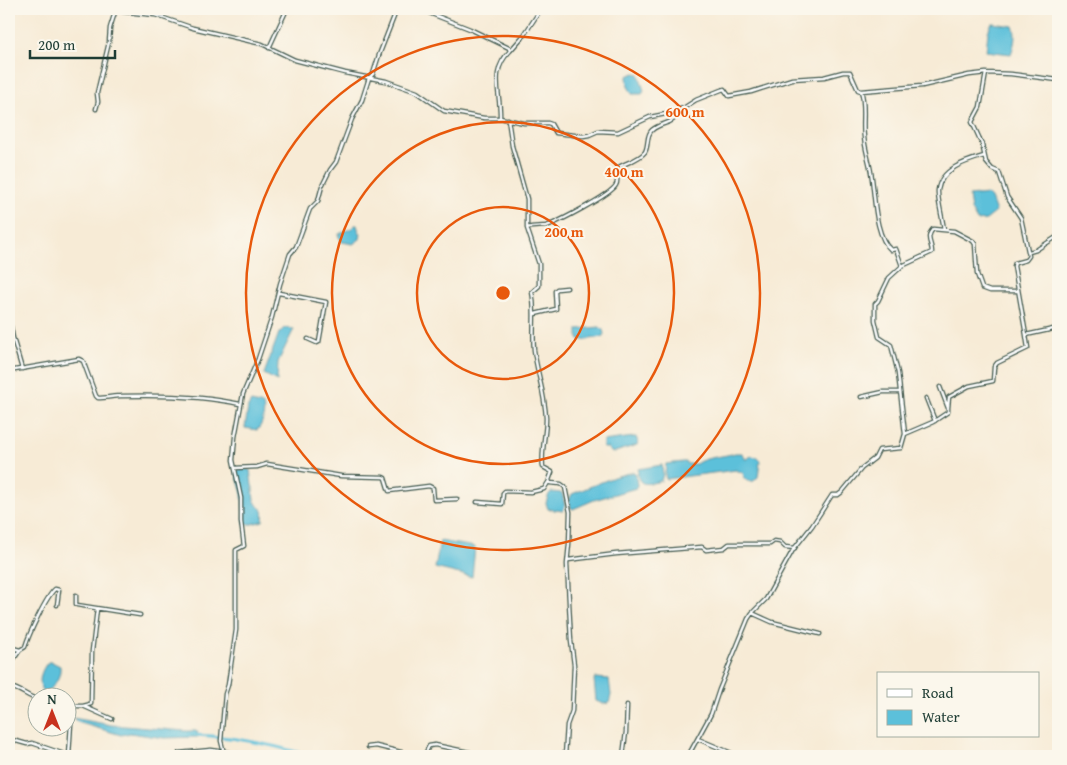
<svg xmlns="http://www.w3.org/2000/svg" width="1067" height="765" viewBox="0 0 1067 765" font-family="'Gentium Book Plus',serif">
	<rect width="100%" height="100%" fill="#fbf7ec"/>
	<filter id="ink" filterUnits="userSpaceOnUse"><feTurbulence type="fractalNoise" baseFrequency=".02" numOctaves="2"/><feDisplacementMap in="SourceGraphic" scale="10" xChannelSelector="R" yChannelSelector="G"/><feConvolveMatrix kernelMatrix="1 2 1 2 8 2 1 2 1" color-interpolation-filters="sRGB"/></filter>
	<filter id="wash" filterUnits="userSpaceOnUse"><feTurbulence type="fractalNoise" baseFrequency=".0096" numOctaves="4" result="noise"/><feDisplacementMap in="SourceGraphic" scale="20" xChannelSelector="R" yChannelSelector="G"/><feGaussianBlur stdDeviation="1.12" result="paint"/><feColorMatrix in="noise" values="0 0 0 0 0 0 0 0 0 0 0 0 0 0 0 0 0 1.4 0 .05"/><feComposite in="paint" operator="in"/></filter>
	<g filter="url(#wash)">
		<rect width="100%" height="100%" fill="#f7ebd6"/>
		<!-- water -->
		<path fill="#5cc0da" stroke="#3e7e87" d="M993 23 1013 26C1017 34 1014 46 1011 54L986 51 988 32 991 24Z
			M635 73 639 74 644 91 642 94H632L628 86 627 76Z
			M987 194 991 198 996 212 986 220 977 221 971 210 969 196Z
			M355 225H357L359 232 361 233 360 239 353 244 342 242 338 235C344 230 350 231 355 225Z
			M600 327 603 330 604 334 602 337 584 340 578 339V329Z
			M284 328 294 329 278 362 277 381 264 374 279 333Z
			M251 402 263 405C265 412 263 425 257 430L245 428 248 407Z
			M634 437H636L638 442 637 445 612 453 608 448H603V441Z
			M735 453H742L746 460 751 456 757 457 760 461 758 477 754 481H748L744 478 743 473 736 470 666 479 665 475 666 464 683 462H686L687 464H696C704 457 723 457 735 453Z
			M662 465 663 474 661 481C648 484 636 488 638 469Z
			M245 469 250 470 252 486 253 487C253 492 253 499 256 503 261 512 265 506 263 521L252 524H245L244 522 242 494 236 473 237 470Z
			M633 472 635 473 637 485 636 488 594 500 573 509 571 508 569 500 572 494 614 477Z
			M551 492 562 493 565 506 563 511 548 509 546 503 549 494Z
			M440 541 475 547 472 577 435 568Z
			M48 662H52L60 666C61 677 55 684 48 692H43C37 682 41 670 48 662Z
			M596 678 609 679 611 695 609 703 604 704 596 701 594 679Z
			M73 718 111 725 186 731H197L198 737 164 738 130 733 121 735 77 722Z"/>
		<g fill="none" stroke-linecap="round" stroke-linejoin="round">
			<!-- canal -->
			<path stroke="#5cc0da" stroke-width="3" d="M194 735C233 736 273 745 311 756"/>
		</g>
	</g>
	<g filter="url(#ink)">
		<g fill="none" stroke-linecap="round" stroke-linejoin="round">
			<!-- street casing -->
			<g stroke="#3f574c" stroke-width="5">
				<path id="street" d="M112 9 116 11 155 15 193 28 262 44 295 60 345 73 386 81 417 92 444 111 484 118H500C501 92 489 72 510 51L509 48 470 29 419 9
					M146 14 148 9
					M269 48 287 9
					M510 51 524 35 541 9
					M986 73 980 107 972 122 982 144 986 162 992 169 999 172 1007 197 1021 218 1029 256 1026 260 1015 263 1014 266 1026 335
					M96 109 98 102 97 93 109 42 110 28 116 9
					M500 118 524 123H548L551 124 556 133 583 136 589 135 598 131 618 132 650 117 671 113 685 107 696 100 721 90 724 89 729 96 751 92 792 79 824 77 843 72H850L858 90 861 91 922 86 969 75 986 73 1011 74 1058 80
					M508 119 512 146 527 199V228L539 264V286L532 292C536 311 532 330 534 350 537 373 545 394 546 418 546 435 541 450 543 467L552 472 549 480 550 483 561 484 565 487 570 512 569 544 567 564 571 641 574 665 572 711 567 725 565 756
					M527 228C534 226 540 227 546 226 557 223 612 194 616 185 619 180 616 175 615 170 623 162 637 162 645 152 649 145 646 135 652 130 664 120 673 127 679 110
					M944 230C943 220 937 198 938 190 941 168 967 161 984 156
					M1029 252 1036 250 1058 236
					M902 266 932 252C932 243 925 238 933 229L954 231 973 241 975 244 977 274 982 288 990 291H1018
					M279 293 326 302 319 342 317 343 308 339
					M535 314 556 309 555 291 557 289 567 288
					M9 317 13 338 22 369
					M9 371 79 359 83 361 96 396 98 398C106 398 114 396 121 396 158 395 205 396 240 404
					M861 397 883 392H899
					M926 398 935 421
					M948 408 949 397 969 386 993 381 994 367 997 363 1028 348 1026 335 1058 328
					M905 434 933 422 948 412V408L940 387
					M235 468 257 467 267 464 341 476 383 477 385 478 389 491 429 486 433 488 434 500 457 499
					M477 502 502 504 503 493 505 491 531 492 544 489 549 481
					M568 560 616 554 702 547 706 550 724 548 729 544H770L774 541 780 542 785 547 795 548
					M76 595V604L77 605 140 615
					M752 613 772 622 820 634
					M9 647 20 650 25 647C29 634 46 597 55 589L59 590 57 605
					M9 666 20 650
					M9 687C22 689 28 698 38 699
					M68 706H83L112 719
					M83 706 91 704 92 651 97 609
					M9 739 27 744 32 743 70 756
					M698 739 736 755
					M368 747 376 746 417 756
					M179 753 211 750 249 755
					M69 756 72 707
					M222 756 223 749 221 741 225 694 228 685 236 630V550L244 546 241 522V498L233 460 235 437 243 394 258 359 272 317 280 284 290 254 296 247 310 209 318 201 322 186 330 170 336 162 352 119 362 100 369 78 373 74 379 55 397 9
					M419 756H424L429 746 435 745 488 756
					M523 756 525 755 540 756
					M623 756 626 732 627 705
					M688 756 711 714 719 690 748 619 752 613 766 599 793 550 812 526 832 495H838L842 492 862 468 875 458 879 450 901 448 905 434 898 373 891 345 879 337 875 320V304L878 301 889 278 902 266 896 249 891 250C874 236 875 193 871 172 869 160 865 149 864 137 862 122 866 104 861 91"/>
			</g>
			<!-- street -->
			<use href="#street" stroke="#fff" stroke-width="2.5"/>
		</g>
	</g>
	<!-- distance rings -->
	<g fill="none" stroke="#e8590c" stroke-width="2.5">
		<circle cx="503" cy="293" r="86"/>
		<circle cx="503" cy="293" r="171"/>
		<circle cx="503" cy="293" r="257"/>
	</g>
	<circle cx="503" cy="293" r="8" fill="#e8590c" stroke="#fbf7ec" stroke-width="2.5"/>
	<g font-size="15" text-anchor="middle" font-weight="bold" fill="#e8590c" stroke="#fbf7ec" stroke-width="4" stroke-linejoin="round" paint-order="stroke">
		<text x="685" y="117">600 m</text>
		<text x="624" y="177">400 m</text>
		<text x="564" y="237">200 m</text>
	</g>
	<!-- margin -->
	<rect width="1067" height="765" fill="none" stroke="#fbf7ec" stroke-width="30"/>
	<!-- legend -->
	<rect x="877" y="672" width="162" height="65" fill="#fbf7ec" stroke="#a3ada2"/>
	<rect x="887" y="689" width="25" height="8" fill="#ffffff" stroke="#a3ada2"/>
	<text x="922" y="698" font-size="15" fill="#1f3d34">Road</text>
	<rect x="887" y="710" width="25" height="15" fill="#5cc0da" stroke="#a3ada2"/>
	<text x="922" y="722" font-size="15" fill="#1f3d34">Water</text>
	<!-- north arrow -->
	<g transform="translate(52 712)"><circle r="24" fill="#fbf7ec" stroke="#a3ada2"/>
	<path d="M0-4L9 19L0 12L-9 19Z" fill="#c8321e"/>
	<text y="-8" font-size="14" font-weight="bold" text-anchor="middle" fill="#1f3d34">N</text>
	</g>
	<!-- scale -->
	<path d="M30 50v8h85v-8" fill="none" stroke="#1f3d34" stroke-width="2.5"/>
	<text x="38" y="50" font-size="15" fill="#1f3d34" stroke="#fbf7ec" stroke-width="4" paint-order="stroke">200 m</text>
</svg>
